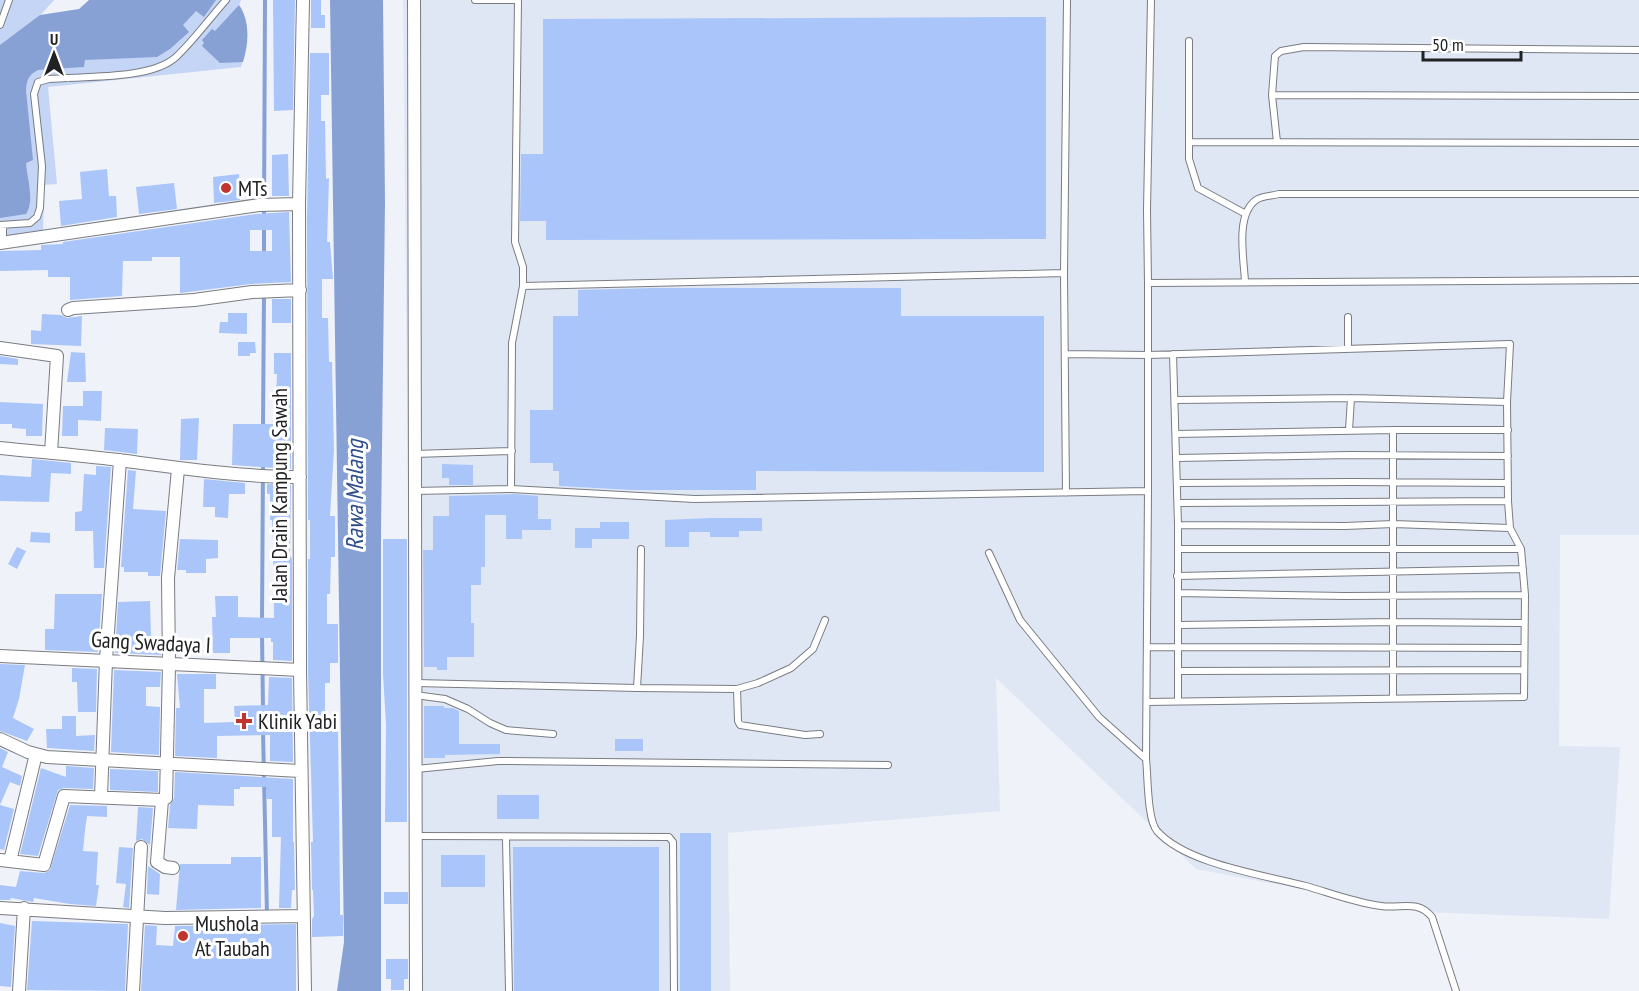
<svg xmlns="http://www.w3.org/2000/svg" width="1639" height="991" viewBox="0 0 1639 991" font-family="'PT Sans Narrow',sans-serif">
	<rect width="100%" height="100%" fill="#eff2f8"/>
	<!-- built -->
	<path fill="#e0e7f4" d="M403 0H1639V535H1560L1559 746 1620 747 1609 919 1423 912 1196 869 996 678 1000 811 728 833 730 991H413Z"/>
	<!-- green -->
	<path fill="#c5d5f5" d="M0 0H241L239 5C251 23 248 46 241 67L48 87 57 184 44 185 43 233 0 237Z"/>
	<!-- water -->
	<path fill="#88a1d5" d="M54 0H216L204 17 196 11 183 25 189 32 170 49 157 57 85 60 84 67 38 70C28 75 27 80 26 90L33 160 26 163C27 179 35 201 26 214L0 218V45L40 15Z
		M330 0H383L385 202 381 532V991H337L344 942Z
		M239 5C250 21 249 43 243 62L220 63 202 46 204 43 202 40 212 29 215 31Z"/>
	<!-- pier -->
	<path fill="#eff2f8" d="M54 0H89L79 9 40 15Z"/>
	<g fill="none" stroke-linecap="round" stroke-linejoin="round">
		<!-- stream -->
		<path stroke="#88a1d5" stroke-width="4" d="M264 216 265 0
			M264 255V227
			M263 426 264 293
			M262 621 263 464
			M262 635 263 708
			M263 731 267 915"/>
	</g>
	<!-- building -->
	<path fill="#aac5fa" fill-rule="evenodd" d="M273 0H295L293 110 274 111Z
		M311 0H321V15H325V28H311Z
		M1046 17V239L546 240V221H520L521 154H543V19Z
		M310 53H329V95H321V121H325L326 179 329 178 327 242H330L333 279H322V318H328L329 362H332L334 450 330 516H335V557H331L330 594H327V624H338V663H330V683H325V725H338L340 902V915H343V936L312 937V919L314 916 313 890H312L311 842H313L308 670V559H310V520H308L307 218Z
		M288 154 289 196H272V155Z
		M107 169 109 196H116L117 217 61 226 59 201 82 199 80 172Z
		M239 174 240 200 214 203 213 177Z
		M174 183 177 209 139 214 136 187Z
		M289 212 291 282 251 284 180 293V257H152V261H123L122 296 70 300V277H48V270L0 271V251L41 250V245L63 244V242L256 214ZM250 230H272V251H250Z
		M654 288H901V316H1044V472L756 471V490H633L559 486V471H553V463H530V410H553V316H578V290Z
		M272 299H291V323H272Z
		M228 313H247V334L219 333 220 322H228Z
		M42 314 61 315 67 318 82 316 81 346 31 344V330L41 331Z
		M238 342H255L256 353H250V356H238Z
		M71 352 85 353 86 382H67Z
		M274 353H291V469L232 465 233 424H275L277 374H274Z
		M0 356 18 359V365L0 364Z
		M83 391H102L101 421 78 420V436H62L63 406H83Z
		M0 402 43 404 42 436H26V429L12 428V424H0Z
		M199 418 197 460H180L181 419Z
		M105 428 138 429 137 454 104 450Z
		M32 459 71 463V474L51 473 49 502 0 501V475L31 477Z
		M442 464 473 465V485H449V478H442Z
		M96 466 111 467 104 568H94L93 531H75V512L82 511 84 474 96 475Z
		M128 470 136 471 133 509 166 511 160 576H148V572H124V567H121Z
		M204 479 245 483V494H229L228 518 215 517V507H203Z
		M267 484 291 485 290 555 292 559V661L273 660V642H271V638H230V653H213L212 617H216L215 596H238V617L274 618 273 541 272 520H270V494H267Z
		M515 494 538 496V519H551V530H522V539H506V515H485V567H481V585H471V623H474V657H447V670H437V667H424L423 550H433V516H449V496Z
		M710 518H762V531H739V537H710V532H689V547H665V520Z
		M600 522H629V539H592V548H575V528H600Z
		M31 532 50 533V543L30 542Z
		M180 539 218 540V558L206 559V573H186V570H177Z
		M383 539H407V822H385L386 725 383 674Z
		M17 547 26 551 17 569 8 564Z
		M55 594H102L98 652 45 650V629H54Z
		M150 601 151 637H160L161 655 115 653 118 602Z
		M0 664 25 665 19 699 13 718 34 729 27 741 0 731Z
		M72 668 97 669 96 712H78L77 682H72Z
		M114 670 161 672 160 687H146V706L160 707 159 755 111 752Z
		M177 674H216V689H204V723L235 722 234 706 268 705 269 677 292 678 293 762 270 761V735L217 736V758L175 756 176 708H180Z
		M424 706H444V708H453L459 711V744H500V754L445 755V758H424Z
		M62 716H76V736L95 735 94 751 47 748 46 729H62Z
		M615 739H643V751H615Z
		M0 748 8 752 2 767 22 776 20 786 10 782 0 805 14 809 4 850 0 849Z
		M66 766 94 768 93 789 64 788 58 790 38 856 20 854 41 768 66 777Z
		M110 769 158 771V792L110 790Z
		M175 772 293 779V842H294L295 890H292L291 908H279L281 837H272V799H266V787H240V789H234V806L198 805 197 829 168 828 170 805 174 798Z
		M497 795H539V819H497Z
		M70 805 107 806V817L87 816 85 830 83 851 98 852 96 885H99L96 906 70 904 34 898 33 902 11 898 10 900H0V885L16 887 20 871 44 873 50 870Z
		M138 807 153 808 150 845 142 839 136 841Z
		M680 833H711V991H680Z
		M119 847 133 848 129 908 123 907 126 884 116 883Z
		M513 847H659V991H514Z
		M441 855H485V887H441Z
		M231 857H261V908L176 910 180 864H231Z
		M148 866 160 874 159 895 147 894Z
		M384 892H408V904H384Z
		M32 921 128 924 125 991 27 990Z
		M0 923 15 926 11 987 0 986Z
		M296 924V991H141L145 925 157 926 156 945 173 946 175 926Z
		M386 959H408V979H404V990H391V979H386Z"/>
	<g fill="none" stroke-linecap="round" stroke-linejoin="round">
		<!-- lane casing -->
		<g stroke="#7a7c82" stroke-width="8">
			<path id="lane" d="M475 0H518
				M1151 0 1147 210 1148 283 1639 280
				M0 25 9 0
				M1189 41V159L1198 188 1244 213
				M1272 95 1275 56 1281 51 1304 47 1639 50
				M1189 142 1639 143
				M1277 142 1272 95 1639 96
				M0 225 30 223 37 217 40 208 42 166 34 94 38 82 49 79C83 76 151 80 176 57 194 40 209 19 226 0
				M3 225V242
				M1064 273 1066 493
				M1245 282C1244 259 1235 215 1256 200 1261 196 1272 196 1279 194H1639
				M523 286 1064 273 1067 0
				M1348 317V349
				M1065 354 1148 355 1510 344 1507 402 1508 501 1510 528 1521 549 1525 595 1524 697 1147 702
				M1173 354 1178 525V701
				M1175 400 1351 398 1507 402
				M1349 430 1351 398
				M1393 430V698
				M1176 434 1393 430H1508
				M414 454 512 451
				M1177 458 1350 455 1508 456
				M1177 483 1351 482 1508 483
				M511 489 512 343 523 286V267L515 242 518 0
				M414 491 511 489 695 499 1148 491V283
				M1178 503 1508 501
				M1178 525 1345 526 1393 524 1510 528
				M1178 549H1521
				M989 553 1020 620 1099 717 1146 759 1148 491
				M1177 576 1523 569
				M1179 593 1344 596 1525 595
				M1179 625 1393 622 1524 623
				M1147 647 1524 648
				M1178 671 1524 670
				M416 683 637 688 640 636 641 549
				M637 688 737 689 758 683 791 668 813 649 825 620
				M737 689 738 721 740 725 805 735 820 734
				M415 695 445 699 468 709 490 723 506 730 553 734
				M1146 759C1148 776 1147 819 1157 831 1186 864 1264 875 1306 886 1330 893 1356 903 1381 906 1401 909 1417 899 1432 917L1456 991
				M416 769 498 761 888 765
				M415 836 669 837 673 842 674 991
				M506 838 509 991"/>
		</g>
		<!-- street casing -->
		<g stroke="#7a7c82" stroke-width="14">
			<path id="street" d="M303 0 299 204 300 670 305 991
				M414 0 416 991
				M0 243 259 205 299 204
				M68 310 73 308 194 300 252 292 300 290
				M0 348 57 356 51 453
				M0 448C39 452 79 455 118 460 179 468 239 477 300 477
				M0 656 300 670
				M0 739 28 752 47 757 300 771
				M101 797 106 660 120 460
				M162 800 157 862 165 867 173 868
				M0 860 44 865 64 796 162 800 166 798 169 665 168 578 178 469
				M10 861 36 754
				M0 908 165 918 304 916
				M19 991 24 908
				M133 991 141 847"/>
		</g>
		<!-- lane -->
		<use href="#lane" stroke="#fff" stroke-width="6"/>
		<!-- street -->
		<use href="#street" stroke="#fff" stroke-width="12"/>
	</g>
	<!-- markers -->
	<g fill="#c1332f" stroke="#fff" stroke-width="2">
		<circle cx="226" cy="188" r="6"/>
		<path d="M241 712h6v6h6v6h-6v6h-6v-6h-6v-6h6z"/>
		<circle cx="183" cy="936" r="6"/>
	</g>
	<g text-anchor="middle" stroke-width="6" stroke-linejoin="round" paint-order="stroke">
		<!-- poi labels -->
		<g font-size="22" fill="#202123" stroke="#fff" text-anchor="start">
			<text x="238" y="196">MTs</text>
			<text x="258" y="729">Klinik Yabi</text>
			<text x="195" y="931">Mushola<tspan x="195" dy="25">At Taubah</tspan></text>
		</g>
		<!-- street labels -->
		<g font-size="22" fill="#202123" stroke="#fff">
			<text transform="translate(279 495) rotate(-90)" y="8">Jalan Drain Kampung Sawah</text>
			<text transform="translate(151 642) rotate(3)" y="8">Gang Swadaya I</text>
		</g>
		<!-- water labels -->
		<g font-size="24" font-style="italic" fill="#2e4b8a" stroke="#fff">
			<text transform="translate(355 495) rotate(-90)" y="8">Rawa Malang</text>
		</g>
	</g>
	<!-- north arrow -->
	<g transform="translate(54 54)" stroke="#ffffff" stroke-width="4.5" paint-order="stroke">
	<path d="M0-4.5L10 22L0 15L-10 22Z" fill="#202123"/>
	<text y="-9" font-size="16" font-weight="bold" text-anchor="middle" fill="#202123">U</text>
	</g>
	<!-- scale -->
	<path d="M1423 51v9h98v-9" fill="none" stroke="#202123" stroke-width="3"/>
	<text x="1432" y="51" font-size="18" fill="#202123" stroke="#ffffff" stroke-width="4.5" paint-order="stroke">50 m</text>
</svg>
